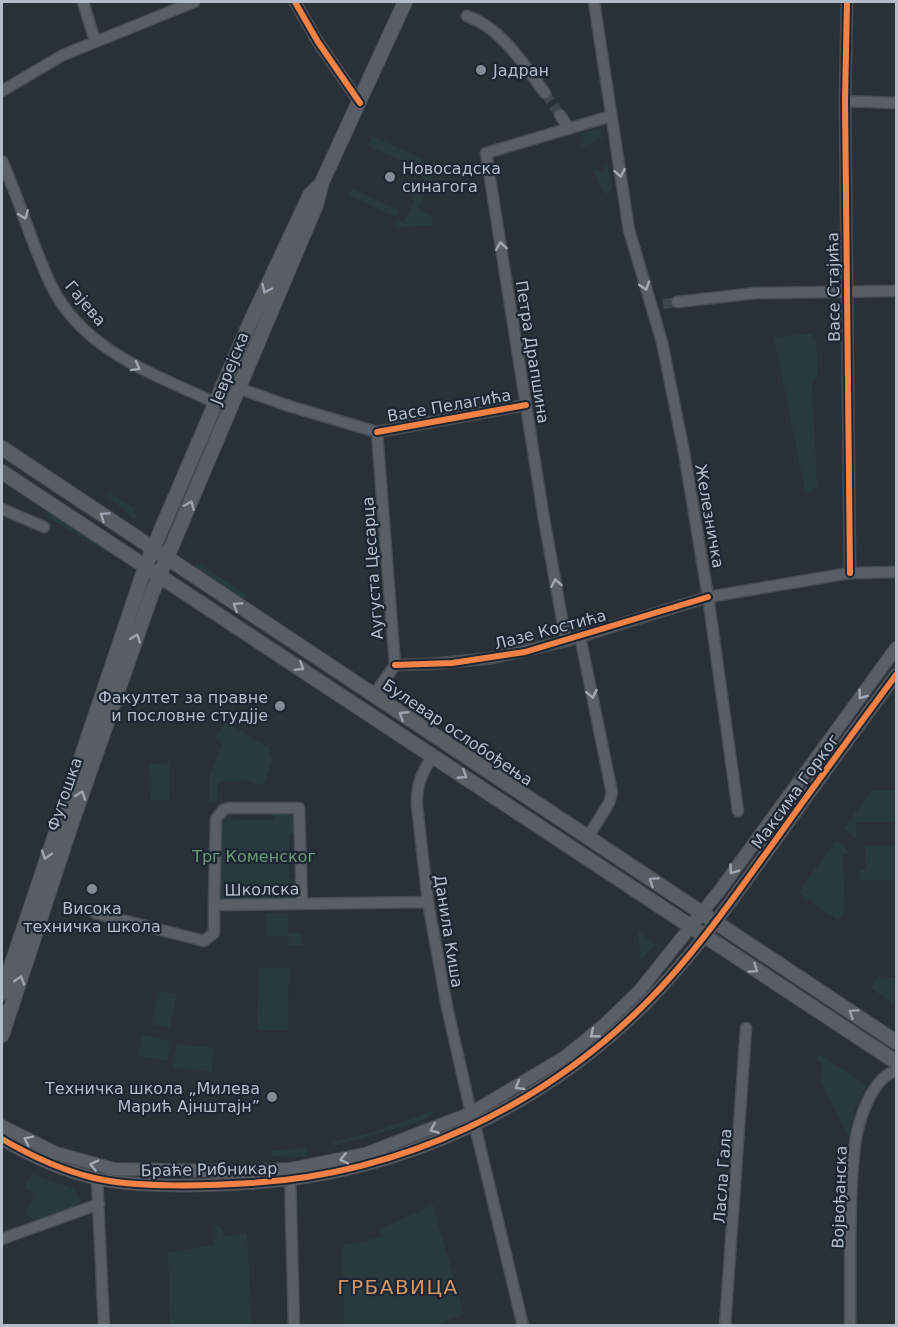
<svg xmlns="http://www.w3.org/2000/svg" width="898" height="1327" viewBox="0 0 898 1327" font-family="'DejaVu Sans',sans-serif">
	<rect width="100%" height="100%" fill="#2a3038"/>
	<!-- green -->
	<path fill="#273a3e" d="M596 128 601 130 603 138 582 147 581 134Z
		M372 136 423 159 419 169 368 146Z
		M607 163 612 188 608 194 602 191 592 168 602 171Z
		M423 176H433L419 208 432 216 433 225 395 228 398 220 404 222 414 202 411 197 419 191 418 182 423 180Z
		M352 189 399 210 396 217 349 196Z
		M811 334 816 339 818 376 812 383 817 486 811 492 805 491 774 337Z
		M109 492 134 508 133 511 137 514 134 520 107 495Z
		M50 509 119 556 103 550 45 516Z
		M196 562 246 594 245 602 194 567Z
		M225 723C242 728 252 742 268 746L273 762 267 773V781L260 785 248 781 218 782 217 801 209 803V777L223 742 214 739Z
		M169 763 170 800H150L149 764Z
		M896 790V822H856V838L844 829 871 791Z
		M231 812V819L273 820 274 814 287 813 295 819 297 833 289 834V879H297V896L294 899 221 900 218 898 220 822 224 815Z
		M836 840 845 846 848 854H843L845 911 838 920 798 893Z
		M896 845V880H859V870H866L865 846Z
		M266 913H288V933H301L302 945H289L288 936H267Z
		M638 932 656 944 641 960Z
		M259 967 289 968 288 1030H257Z
		M879 975 883 978 896 977V1006L871 988Z
		M159 991 177 994 170 1028 152 1024Z
		M143 1035 171 1041 167 1061 138 1055Z
		M176 1044 214 1048 212 1072 173 1068Z
		M819 1054 867 1085 856 1107 848 1136 820 1081 824 1065 816 1059Z
		M439 1109 422 1121 334 1146V1142L374 1132Z
		M306 1148 307 1156 293 1158 273 1156 269 1151Z
		M32 1174 74 1189 81 1203 39 1222 24 1214 35 1194 24 1188Z
		M433 1205 464 1314 437 1325H344L343 1245 382 1237 378 1230Z
		M213 1224 222 1228 224 1237 247 1232 252 1325H170L168 1252 214 1245Z"/>
	<g fill="none" stroke-linecap="round" stroke-linejoin="round">
		<!-- minor-tunnel -->
		<path stroke="#3f454e" stroke-width="10" stroke-dasharray="10 5" stroke-linecap="butt" d="M545 93 560 115
			M663 304 677 302"/>
		<!-- minor casing -->
		<g stroke="#484c53" stroke-width="13">
			<path id="minor" d="M83 2 95 41
				M295 2 318 42 360 103
				M594 2 629 230 662 342 684 452 709 603 738 811
				M847 2 845 101 850 573
				M467 16C502 28 524 65 545 93
				M2 91 63 55 194 2
				M845 101 896 103
				M560 115 569 129
				M2 161C20 201 32 245 51 285 83 351 154 374 216 403
				M677 302 756 293 896 291
				M238 388 289 406 377 432 526 405
				M2 509 44 527
				M580 636 612 793 609 803 588 837
				M566 641 544 519 486 153 611 116
				M395 665 431 664 493 658 566 641 708 597 850 573 896 572
				M374 695 395 665 377 432
				M433 755C422 773 416 785 417 806L428 902 447 1007 471 1113
				M214 905 216 819 223 810 229 808H299L302 903
				M95 913 204 941 214 933V905L428 902
				M475 1126 523 1326
				M290 1173 294 1326
				M97 1179 104 1326
				M2 1239 99 1204
				M725 1326 746 1028
				M850 1326C851 1266 848 1204 855 1144 858 1121 872 1077 896 1071"/>
		</g>
		<!-- tertiary casing -->
		<g stroke="#484c53" stroke-width="14">
			<path id="tertiary" d="M2 1126 56 1153 114 1169 232 1171 290 1169 365 1154 471 1113 565 1057 603 1026 640 990 720 890 896 648
				M2 1139C31 1156 61 1170 94 1178 136 1188 207 1186 251 1183 400 1174 544 1107 649 1000 698 950 736 894 777 838 816 783 856 729 896 675"/>
		</g>
		<!-- secondary casing -->
		<g stroke="#484c53" stroke-width="16">
			<path id="secondary" d="M2 448 896 1042
				M2 472 896 1062
				M2 993 146 565 249 325 310 195 318 187
				M2 1035 70 828 152 593 316 205 322 182 405 2"/>
		</g>
		<!-- minor -->
		<use href="#minor" stroke="#5a5e66" stroke-width="10"/>
		<!-- tertiary -->
		<use href="#tertiary" stroke="#5a5e66" stroke-width="12"/>
		<!-- secondary -->
		<use href="#secondary" stroke="#595d64" stroke-width="14"/>
		<!-- cycleway casing -->
		<g stroke="#1d2633" stroke-width="10">
			<path id="cycleway" d="M295 2 318 42 360 103
				M847 2 845 101 850 573
				M377 432 526 405
				M395 665 452 663 525 652 708 597
				M2 1139C31 1156 61 1170 94 1178 136 1188 207 1186 251 1183 400 1174 544 1107 649 1000 698 950 736 894 777 838 816 783 856 729 896 675"/>
		</g>
		<!-- cycleway -->
		<use href="#cycleway" stroke="#f48246" stroke-width="6"/>
	</g>
	<!-- one-way arrows -->
	<defs><path id="oneway-chevron" d="M-2-3.5L2.5 0L-2 3.5" fill="none" stroke-width="1.6" stroke-linecap="round" stroke-linejoin="round" transform="scale(1.5)"/></defs>
	<g stroke="#a2a9b5">
		<use href="#oneway-chevron" transform="translate(620 173) rotate(80)"/>
		<use href="#oneway-chevron" transform="translate(24 215) rotate(69)"/>
		<use href="#oneway-chevron" transform="translate(501 246) rotate(-99)"/>
		<use href="#oneway-chevron" transform="translate(645 286) rotate(72)"/>
		<use href="#oneway-chevron" transform="translate(136 367) rotate(29)"/>
		<use href="#oneway-chevron" transform="translate(556 583) rotate(-100)"/>
		<use href="#oneway-chevron" transform="translate(592 694) rotate(79)"/>
		<use href="#oneway-chevron" transform="translate(862 695) rotate(127)"/>
		<use href="#oneway-chevron" transform="translate(733 870) rotate(125)"/>
		<use href="#oneway-chevron" transform="translate(594 1034) rotate(141)"/>
		<use href="#oneway-chevron" transform="translate(519 1086) rotate(150)"/>
		<use href="#oneway-chevron" transform="translate(434 1129) rotate(158)"/>
		<use href="#oneway-chevron" transform="translate(28 1140) rotate(-154)"/>
		<use href="#oneway-chevron" transform="translate(344 1159) rotate(167)"/>
		<use href="#oneway-chevron" transform="translate(94 1165) rotate(-167)"/>
	</g>
	<g stroke="#9da4b0">
		<use href="#oneway-chevron" transform="translate(266 289) rotate(115)"/>
		<use href="#oneway-chevron" transform="translate(190 505) rotate(-67)"/>
		<use href="#oneway-chevron" transform="translate(104 516) rotate(-146)"/>
		<use href="#oneway-chevron" transform="translate(237 606) rotate(-147)"/>
		<use href="#oneway-chevron" transform="translate(136 638) rotate(-70)"/>
		<use href="#oneway-chevron" transform="translate(300 667) rotate(33)"/>
		<use href="#oneway-chevron" transform="translate(403 715) rotate(-147)"/>
		<use href="#oneway-chevron" transform="translate(463 775) rotate(33)"/>
		<use href="#oneway-chevron" transform="translate(81 795) rotate(-71)"/>
		<use href="#oneway-chevron" transform="translate(46 855) rotate(108)"/>
		<use href="#oneway-chevron" transform="translate(653 881) rotate(-146)"/>
		<use href="#oneway-chevron" transform="translate(754 969) rotate(33)"/>
		<use href="#oneway-chevron" transform="translate(20 980) rotate(-72)"/>
		<use href="#oneway-chevron" transform="translate(853 1013) rotate(-146)"/>
	</g>
	<!-- markers -->
	<g fill="#848b96" stroke="#1d2633" stroke-width="2">
		<circle cx="481" cy="70" r="6"/>
		<circle cx="390" cy="177" r="6"/>
		<circle cx="280" cy="706" r="6"/>
		<circle cx="92" cy="889" r="6"/>
		<circle cx="272" cy="1097" r="6"/>
	</g>
	<g text-anchor="middle" stroke-width="4.5" stroke-linejoin="round" paint-order="stroke">
		<!-- poi labels -->
		<g font-size="16" fill="#b4bcc9" stroke="#1d2633" text-anchor="start">
			<text x="493" y="76">Јадран</text>
			<text x="402" y="174">Новосадска<tspan x="402" dy="18">синагога</tspan></text>
			<text x="268" y="703" text-anchor="end">Факултет за правне<tspan x="268" dy="18">и пословне студјје</tspan></text>
			<text x="92" y="914" text-anchor="middle">Висока<tspan x="92" dy="18">техничка школа</tspan></text>
			<text x="260" y="1094" text-anchor="end">Техничка школа „Милева<tspan x="260" dy="18">Марић Ајнштајн”</tspan></text>
		</g>
		<!-- street labels -->
		<g font-size="16" fill="#b4bcc9" stroke="#1d2633">
			<text transform="translate(833 287) rotate(-91)" y="6">Васе Стајића</text>
			<text transform="translate(86 303) rotate(50)" y="6">Гајева</text>
			<text transform="translate(533 352) rotate(81)" y="6">Петра Драпшина</text>
			<text transform="translate(229 368) rotate(-68)" y="6">Јеврејска</text>
			<text transform="translate(449 405) rotate(-10)" y="6">Васе Пелагића</text>
			<text transform="translate(710 516) rotate(80)" y="6">Железничка</text>
			<text transform="translate(372 568) rotate(-94)" y="6">Аугуста Цесарца</text>
			<text transform="translate(550 629) rotate(-15)" y="6">Лазе Костића</text>
			<text transform="translate(458 732) rotate(34)" y="6">Булевар ослобођења</text>
			<text transform="translate(795 791) rotate(-54)" y="6">Максима Горког</text>
			<text transform="translate(64 794) rotate(-71)" y="6">Футошка</text>
			<text transform="translate(262 889) rotate(-1)" y="6">Школска</text>
			<text transform="translate(449 931) rotate(81)" y="6">Данила Киша</text>
			<text transform="translate(209 1169) rotate(-1)" y="6">Браће Рибникар</text>
			<text transform="translate(722 1176) rotate(-86)" y="6">Ласла Гала</text>
			<text transform="translate(839 1197) rotate(-88)" y="6">Војвођанска</text>
		</g>
		<!-- park labels -->
		<g font-size="16" fill="#6b9a76" stroke="#1d2633">
			<text x="254" y="862">Трг Коменског</text>
		</g>
		<!-- quarter labels -->
		<g font-size="20" letter-spacing="1.5" fill="#d59563" stroke="#1d2633">
			<text x="398" y="1294">ГРБАВИЦА</text>
		</g>
	</g>
	<!-- border -->
	<rect width="898" height="1327" fill="none" stroke="#b4bcc9" stroke-width="6"/>
</svg>
